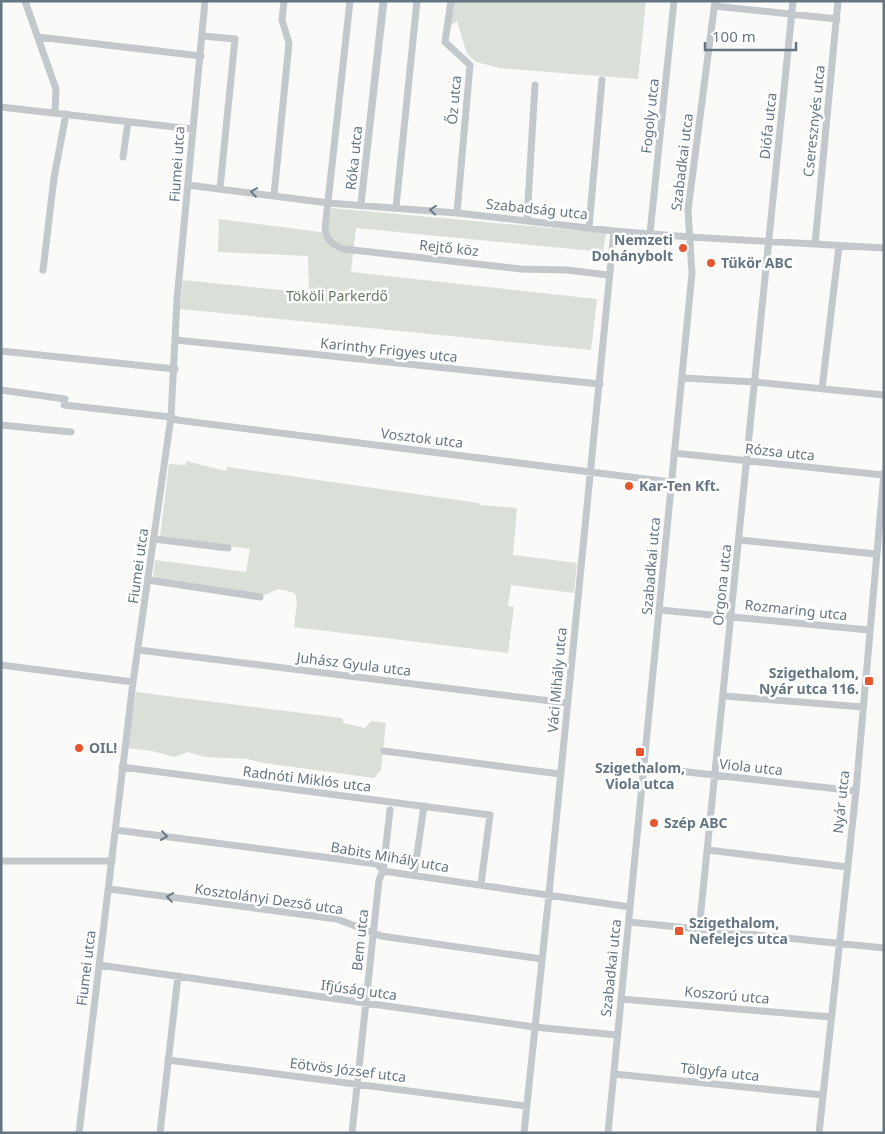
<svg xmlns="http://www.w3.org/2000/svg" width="885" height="1134" viewBox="0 0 885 1134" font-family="'Noto Sans',sans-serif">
	<rect width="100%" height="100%" fill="#fafaf8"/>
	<!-- green -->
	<path fill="#dadfd7" d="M448 1H646L638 79 500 68 476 62 467 54 457 21 446 29Z
		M331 208 606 233 603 252 356 228 351 272 597 299 591 350 180 309 183 280 309 293 308 256 218 252 219 219 328 233Z
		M186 461 226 471 227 467 478 503 481 505 517 508 513 555 577 563 574 593 511 585 508 606 514 607 508 653 294 627 297 602 295 593 278 589 265 595 153 580 155 560 246 572 250 549 160 537 169 464 186 465Z
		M136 692 342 718 344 723 365 728 371 721 386 723 381 770 374 778 264 763 247 759 205 757 188 752 174 757 152 751 127 748Z"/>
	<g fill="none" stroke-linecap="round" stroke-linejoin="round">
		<!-- minor -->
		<path stroke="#c3c8cc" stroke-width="7" d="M25 1 56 89 55 113
			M350 1 325 229C327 241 333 245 344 249L521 269 567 270 608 275
			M383 1 361 204 384 1
			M451 1 445 42 470 65 457 213
			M714 6 837 19
			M203 36 235 39 220 188
			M38 37 201 56
			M1 107 192 129
			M123 157 128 122
			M188 185 329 203 457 213 614 231 690 237 884 248
			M274 195 289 43 282 20 284 1
			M396 207 417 1
			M527 220 535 85
			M589 227 602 80
			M650 233 674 1
			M815 244 838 1
			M43 270 54 178 66 114
			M176 340 600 384
			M1 351 175 369
			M683 378 755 382 884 395
			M822 389 839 246
			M1 390 65 399 64 405 171 417 177 420 670 482
			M1 425 71 432
			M674 453 883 475
			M154 539 228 548
			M740 540 876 554
			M148 580 260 597
			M660 610 869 630
			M139 650 567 703
			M1 665 133 682
			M724 696 863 707
			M384 751 560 774
			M122 767 490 815 481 884
			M643 767 856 791
			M116 830 377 864 383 871 630 907
			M708 850 847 867
			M1 861H112
			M414 875 424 806
			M109 889 337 919 381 936 542 959
			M629 922 884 948
			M699 930 793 1
			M99 965 534 1027 617 1035
			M621 999 831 1017
			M168 1060 526 1106
			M614 1074 823 1095
			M79 1133 133 682 171 417 177 300 205 1
			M160 1133 178 976
			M352 1133 379 880 383 871 390 810
			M524 1133 549 894 614 231
			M608 1133 692 273 688 210 715 1
			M819 1133 856 791 884 473"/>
	</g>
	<!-- one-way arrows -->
	<defs><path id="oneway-chevron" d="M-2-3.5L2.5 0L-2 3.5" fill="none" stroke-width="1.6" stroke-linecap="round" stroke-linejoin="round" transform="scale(1.25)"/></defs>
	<g stroke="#6a7a87">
		<use href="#oneway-chevron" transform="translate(254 192) rotate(-172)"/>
		<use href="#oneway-chevron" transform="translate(433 210) rotate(-175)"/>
		<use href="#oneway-chevron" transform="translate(164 836) rotate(8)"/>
		<use href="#oneway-chevron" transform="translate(170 897) rotate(-172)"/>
	</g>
	<!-- markers -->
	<g fill="#e4572e" stroke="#fff" stroke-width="2">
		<circle cx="683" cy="248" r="5"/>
		<circle cx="711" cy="263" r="5"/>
		<circle cx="629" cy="486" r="5"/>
		<rect x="864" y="676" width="10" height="10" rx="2.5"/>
		<circle cx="79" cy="748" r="5"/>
		<rect x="635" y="747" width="10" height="10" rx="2.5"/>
		<circle cx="654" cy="823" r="5"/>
		<rect x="674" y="926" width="10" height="10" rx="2.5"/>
	</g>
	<g text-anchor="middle" stroke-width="5" stroke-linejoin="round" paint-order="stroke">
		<!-- street labels -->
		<g font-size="14" fill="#657683" stroke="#fff">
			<text transform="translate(454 100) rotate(-85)" y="5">Őz utca</text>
			<text transform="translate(650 116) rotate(-84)" y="5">Fogoly utca</text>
			<text transform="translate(814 121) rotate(-84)" y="5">Cseresznyés utca</text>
			<text transform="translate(768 126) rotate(-84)" y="5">Diófa utca</text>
			<text transform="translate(354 158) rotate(-84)" y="5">Róka utca</text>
			<text transform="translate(682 162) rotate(-83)" y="5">Szabadkai utca</text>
			<text transform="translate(177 164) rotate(-86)" y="5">Fiumei utca</text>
			<text transform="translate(537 209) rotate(6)" y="5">Szabadság utca</text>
			<text transform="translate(449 248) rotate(6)" y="5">Rejtő köz</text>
			<text transform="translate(389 350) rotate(6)" y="5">Karinthy Frigyes utca</text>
			<text transform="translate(422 438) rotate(7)" y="5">Vosztok utca</text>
			<text transform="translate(780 452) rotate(6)" y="5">Rózsa utca</text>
			<text transform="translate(138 566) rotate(-82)" y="5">Fiumei utca</text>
			<text transform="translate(651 566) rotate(-85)" y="5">Szabadkai utca</text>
			<text transform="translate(722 585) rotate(-84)" y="5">Orgona utca</text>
			<text transform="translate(796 610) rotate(6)" y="5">Rozmaring utca</text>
			<text transform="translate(354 664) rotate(7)" y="5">Juhász Gyula utca</text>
			<text transform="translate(557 680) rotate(-85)" y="5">Váci Mihály utca</text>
			<text transform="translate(751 767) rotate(6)" y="5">Viola utca</text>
			<text transform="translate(307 779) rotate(7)" y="5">Radnóti Miklós utca</text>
			<text transform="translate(841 802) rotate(-84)" y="5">Nyár utca</text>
			<text transform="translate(390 857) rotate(10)" y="5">Babits Mihály utca</text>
			<text transform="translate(269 899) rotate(8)" y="5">Kosztolányi Dezső utca</text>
			<text transform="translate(360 940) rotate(-84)" y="5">Bem utca</text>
			<text transform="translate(86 968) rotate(-83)" y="5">Fiumei utca</text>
			<text transform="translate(611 968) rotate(-84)" y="5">Szabadkai utca</text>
			<text transform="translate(359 990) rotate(8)" y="5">Ifjúság utca</text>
			<text transform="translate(727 995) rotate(5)" y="5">Koszorú utca</text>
			<text transform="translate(348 1070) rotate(7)" y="5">Eötvös József utca</text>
			<text transform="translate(720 1072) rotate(6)" y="5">Tölgyfa utca</text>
		</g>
		<!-- poi labels -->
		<g font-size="14" font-weight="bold" fill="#657683" stroke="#fff" text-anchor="start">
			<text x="673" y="245" text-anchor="end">Nemzeti<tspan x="673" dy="16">Dohánybolt</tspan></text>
			<text x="721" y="268">Tükör ABC</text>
			<text x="639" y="491">Kar-Ten Kft.</text>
			<text x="859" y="678" text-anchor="end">Szigethalom,<tspan x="859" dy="16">Nyár utca 116.</tspan></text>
			<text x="89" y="753">OIL!</text>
			<text x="640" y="773" text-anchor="middle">Szigethalom,<tspan x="640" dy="16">Viola utca</tspan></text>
			<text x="664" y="828">Szép ABC</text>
			<text x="689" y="928">Szigethalom,<tspan x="689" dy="16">Nefelejcs utca</tspan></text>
		</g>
		<!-- park labels -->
		<g font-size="14" fill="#687a64" stroke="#fff">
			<text x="337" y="301">Tököli Parkerdő</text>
		</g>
	</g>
	<!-- border -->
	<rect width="885" height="1134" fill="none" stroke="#657683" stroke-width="5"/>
	<!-- scale -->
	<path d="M705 42v8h91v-8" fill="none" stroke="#657683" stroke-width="2.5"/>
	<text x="712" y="42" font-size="15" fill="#657683" stroke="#ffffff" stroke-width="4" paint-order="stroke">100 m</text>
</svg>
